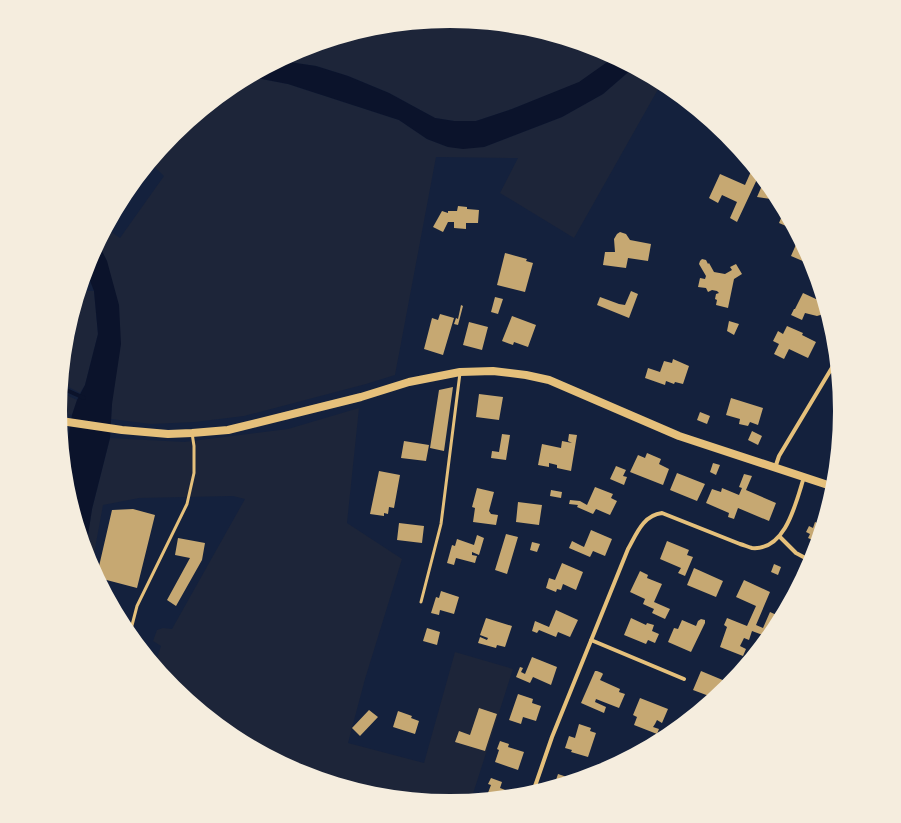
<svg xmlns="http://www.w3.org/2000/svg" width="901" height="823" viewBox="0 0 901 823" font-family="'Titillium Web',sans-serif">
	<rect width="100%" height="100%" fill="#14213d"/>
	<!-- green -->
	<path fill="#1d2539" d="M451 21 527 29 600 51 613 58 580 82 512 109 476 121H454L435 118 389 93 348 76 316 66 282 61 301 51 375 28Z
		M633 68 661 84 574 238 500 193 518 158 436 157 395 375 366 384 244 416 195 422 151 424 111 419 112 404 107 261 99 245 107 229 120 238 164 176 151 163 175 135 234 87 252 77 288 84 399 120 427 139 448 147H484L562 117 603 94Z
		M81 291H94L98 334 85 385 80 393 63 384 67 336 75 338 77 303Z
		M62 393 77 400 72 415 60 413Z
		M359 408 347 523 402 559 365 679 348 743 424 763 455 652 513 669 471 800 450 802 374 794 301 772 233 736 174 687 155 664 161 646 153 641 157 630 163 628 172 629 245 499 233 496 139 498 103 505 92 565 86 548 92 509 110 438 184 442 288 429Z"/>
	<!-- water -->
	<path fill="#0b132b" d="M613 58 633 68 603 94 562 117 484 147 463 149 448 147 427 139 399 120 288 84 252 77 282 61 316 66 348 76 389 93 435 118 454 121H476L512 109 579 82Z
		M99 245 107 261 119 305 121 344 112 404 110 438 92 509 86 548 67 487 65 458 72 415 77 400 85 385 98 334 94 291 87 273 90 262Z"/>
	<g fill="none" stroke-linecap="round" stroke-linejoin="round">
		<!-- stream -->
		<path stroke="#0b132b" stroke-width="4" d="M62 388 84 398"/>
	</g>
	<!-- building -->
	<path fill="#c6a872" d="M753 167 759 175 737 222 730 218 737 202 722 195 718 203 709 198 720 174 745 185Z
		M764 181 775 195 779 201 771 198V199L757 197Z
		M458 206 467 207V209L479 210 478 223H466V229L454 228V222H448L443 232 433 227 442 211 448 213V211H457Z
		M784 211 789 220 786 226 779 223Z
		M620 232 626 234 630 240 651 244 648 261 628 258 626 268 603 265 605 252H615L614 239 617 234Z
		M798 240 800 241 812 265 791 256Z
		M505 253 527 259 526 261 533 263 525 292 497 285Z
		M702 259 706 260 708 264 709 263 714 272 725 274 732 270 730 267 736 264 742 274 734 279 728 308 716 305 717 300 715 299 716 294 719 293 717 291 712 290 708 292 706 288 698 287 700 278 705 279 706 276 699 264 700 261Z
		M631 291 638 294 629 318 597 305 600 297 619 304 625 305Z
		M803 293 816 299 822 297 827 313 817 316 805 313 802 320 791 315 794 309H795Z
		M495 297 503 299 498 314 491 312Z
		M461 305 463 306 458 325 454 324 456 318 458 319Z
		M440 314 454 318 443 355 424 349 432 318 438 320Z
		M512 316 536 325 528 347 514 342 513 345 502 341Z
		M729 321 739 324 734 335 727 331Z
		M469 322 488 327 482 350 463 345Z
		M787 326 803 333 802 335 816 342 808 358 789 349 784 359 774 354 779 344 773 341 778 331 783 334Z
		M673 359 689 366 683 384 675 382 674 384 666 381 665 385 645 378 648 368 660 372 664 361 672 363Z
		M453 387 444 451 430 448 439 390Z
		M479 394 503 397 499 420 476 417Z
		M731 398 763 408 758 425 750 422 748 426 739 424 740 419 726 415Z
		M700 412 710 416 707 424 697 420Z
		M752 431 762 436 758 445 748 440Z
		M502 434 510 435 506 460 491 458 492 451 499 452Z
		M569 434 577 435 571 471 557 468V465L549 463V467L538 465 542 444 561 448 562 441 572 443 568 441Z
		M404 441 429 445 426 461 401 458Z
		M647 453 661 459 659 464 669 469 663 485 630 472 638 455 645 458Z
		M713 463 720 465 716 475 710 472Z
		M616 466 626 470 623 476 627 477 624 485 610 479Z
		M379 471 400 475 394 508 389 507 388 514 384 513V516L370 514Z
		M677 473 705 484 697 501 670 490Z
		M744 474 752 476 746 490 776 503 769 521 738 508 734 519 728 517 729 513 706 503 712 489 721 492 722 488 739 495 742 488 739 487Z
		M595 487 613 494 611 498 617 501 610 515 596 509 593 514 577 507 578 505 569 504 570 500 580 501 587 505Z
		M477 488 494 492 489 511 491 514 498 515 496 525 473 522 475 508 472 507Z
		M551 490 562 492 561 498 550 496Z
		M518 502 542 505 539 525 516 522Z
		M133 509 155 515 137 588 99 578 97 575 112 510Z
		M815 522 822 525 817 542 808 538 810 534 806 532 809 526 813 528Z
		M399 523 424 526 422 543 397 540Z
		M591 530 612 539 605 556 593 551 590 557 569 548 572 541 584 547Z
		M506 534 518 537 507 574 495 570Z
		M477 535 484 538 479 555 472 552V555L477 556 475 563 456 558 454 565 447 563 452 545 455 546 457 539 474 545Z
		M178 538 205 543 202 560 176 606 167 600 190 558 175 555Z
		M667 541 689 550 687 555 693 557 685 576 678 573 681 568 660 559Z
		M532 542 540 544 537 552 530 550Z
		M562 563 583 572 576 590 563 584 561 590 557 589 556 592 546 588 549 578 555 580Z
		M774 564 781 567 778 575 771 572Z
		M694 568 723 581 716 597 687 585Z
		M640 571 648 575 647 578 662 584 654 602 670 609 665 619 652 613 654 609 643 604 645 599 630 592Z
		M744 580 770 592 756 625 763 628 770 612 781 617 772 632 768 630 765 636 752 631 749 640 744 638 740 646 746 649 743 656 720 647 727 627 724 625 727 618 747 626 756 606 736 597Z
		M441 591 459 597 454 614 440 610 439 615 431 613 436 597 439 598Z
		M556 610 578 620 570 637 558 632 556 637 539 630 537 633 532 631 535 621 549 627Z
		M486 618 512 626 505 647 497 645 496 648 478 643 480 637 487 640 488 638 480 635Z
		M631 618 646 625 647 623 654 625 652 631 659 634 655 643 648 640 646 644 624 635Z
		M701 619 705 620V623L691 652 668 642 674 628 678 629 682 620 696 626 698 621Z
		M427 628 440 632 437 645 423 641Z
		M532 657 557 667 551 685 533 677 530 683 516 677 520 667 523 668 521 672 525 674Z
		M595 671H597L602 673 603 674 600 680 620 689 619 692 625 694 619 708 596 699 595 702 606 707 604 713 581 703Z
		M701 671 725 681 722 688 725 689 708 703 706 702 709 696 693 690Z
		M518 694 533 699 532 703 541 706 536 721 523 717 521 724 509 720Z
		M640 698 668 709 662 723 657 720 655 724 653 727 659 729 657 734 634 725 637 717 633 715Z
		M479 708 497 714 485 751 455 742 459 731 470 735Z
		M369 710 378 717 360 736 352 728Z
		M398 711 412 716 411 718 419 721 415 734 393 727Z
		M579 724 591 728 590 731 596 733 588 757 571 752 572 750 565 748 569 736 575 738Z
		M500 741 509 744 508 747 524 752 518 770 495 762 499 750 497 749Z
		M558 774 564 776 575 780 554 786Z
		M491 778 502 782 500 788 511 792 510 796 486 798 491 785 488 784Z"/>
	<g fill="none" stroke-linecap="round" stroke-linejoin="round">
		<!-- service -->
		<path stroke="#e5c07b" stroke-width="3" d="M421 602 441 524 460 373
			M130 633 137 606 187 504 194 473V446L192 433"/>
		<!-- minor -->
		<path stroke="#e5c07b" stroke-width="4" d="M775 468 779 456 836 361
			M780 537 796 553 811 561
			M591 640 684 679
			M533 792 552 737 628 549C636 535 643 515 662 513L740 544C744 545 748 547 752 548 786 551 796 502 804 477"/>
		<!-- secondary -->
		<path stroke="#e5c07b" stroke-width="8" d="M61 421 122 430 168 434 192 433 228 430 361 397 409 382 460 372 493 371 526 375 549 380 679 436 834 487"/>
	</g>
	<!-- crop -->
	<path d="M0 0H901V823H0ZM67 411a383 383 0 1 1 766 0a383 383 0 1 1-766 0Z" fill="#f5edde" fill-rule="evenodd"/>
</svg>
